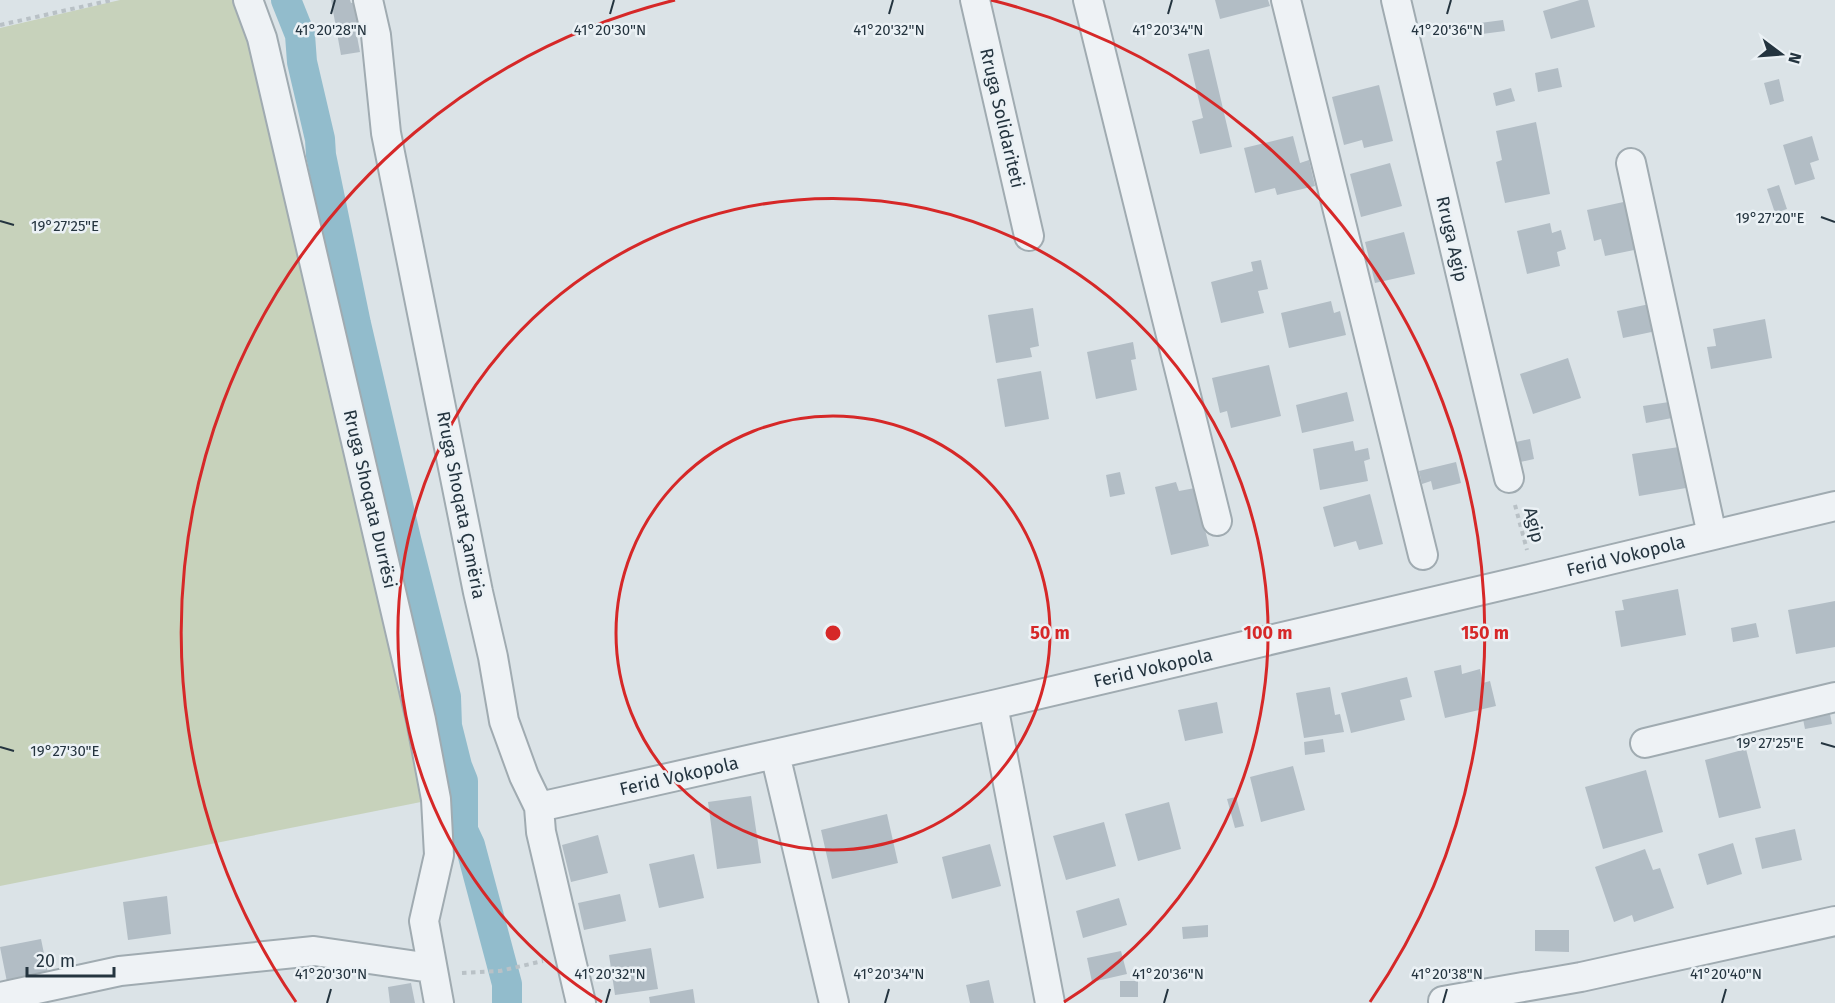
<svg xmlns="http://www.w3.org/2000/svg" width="1835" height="1003" font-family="'Fira Sans',sans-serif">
	<rect width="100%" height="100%" fill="#dbe3e7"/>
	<!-- green -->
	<path fill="#c7d2bb" d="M120,0H244L436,799L0,886V28Z"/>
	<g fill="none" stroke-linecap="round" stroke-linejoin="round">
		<!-- canal -->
		<path stroke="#92bccc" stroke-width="30" d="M286,0L300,35L302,62L320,139L321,155L356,324L406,539L446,697L447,726L457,766L463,781V830L470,845L507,984V1003"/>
	</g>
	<!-- building -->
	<path fill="#b2bdc5" d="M331,0H350L351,3L362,1L367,29L356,31L360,52L341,55Z
		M1215,0H1268L1270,6L1220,19Z
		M1580,0H1588L1595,27L1551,39L1543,11Z
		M1503,20L1505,31L1482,34L1480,23Z
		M1209,49L1232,147L1200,154L1192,121L1203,118L1188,54Z
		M1558,68L1562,87L1538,92L1535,73Z
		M1779,79L1784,101L1770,105L1764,83Z
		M1379,85L1393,141L1364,148L1362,140L1344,145L1332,97Z
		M1511,88L1515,101L1496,106L1493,93Z
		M1536,122L1550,194L1505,203L1496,162L1502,160L1496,131Z
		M1293,136L1300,163L1309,160L1315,186L1277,195L1275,188L1255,193L1244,148Z
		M1812,136L1819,160L1810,163L1815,179L1795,185L1783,145Z
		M1390,163L1402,206L1361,217L1350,174Z
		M1779,185L1787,209L1775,213L1767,189Z
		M1628,201L1639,249L1605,256L1601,239L1594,241L1587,210Z
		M1550,223L1552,233L1561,230L1566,249L1557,252L1560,266L1527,274L1517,231Z
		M1404,232L1415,274L1375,283L1365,242Z
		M1261,260L1268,289L1258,291L1264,313L1221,323L1211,282L1253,271L1251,262Z
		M1331,301L1334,313L1340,311L1346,335L1289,348L1281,313Z
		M1654,303L1661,330L1623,338L1617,311Z
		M1033,308L1039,346L1030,348L1032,357L996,363L988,315Z
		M1765,319L1772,358L1711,369L1707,347L1716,346L1713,329Z
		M1133,342L1136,359L1131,360L1137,390L1096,399L1087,352Z
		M1568,358L1581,398L1533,414L1520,374Z
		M1269,365L1281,416L1231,428L1227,411L1220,413L1212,378Z
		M1041,371L1049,419L1005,427L997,379Z
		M1347,392L1354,421L1302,433L1296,405Z
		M1669,402L1672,418L1646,423L1643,406Z
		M1530,439L1534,459L1520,462L1516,442Z
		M1353,441L1355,451L1368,448L1370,459L1364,461L1368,481L1320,490L1313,449Z
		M1679,447L1686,488L1639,496L1632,454Z
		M1456,462L1461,483L1433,490L1431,481L1422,484L1419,471Z
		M1120,472L1125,494L1110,497L1106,475Z
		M1176,482L1179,491L1195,488L1209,546L1171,555L1155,487Z
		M1370,494L1383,544L1359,550L1356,541L1334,547L1323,507Z
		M1678,589L1686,635L1621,647L1615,611L1624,610L1622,600Z
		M1835,601V647L1796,654L1788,610Z
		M1756,623L1759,637L1733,642L1731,628Z
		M1461,665L1462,674L1480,669L1483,683L1490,681L1496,706L1445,718L1434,671Z
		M1407,677L1412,697L1400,700L1405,720L1351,733L1341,693Z
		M1330,687L1335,715L1340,714L1344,732L1304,738L1296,693Z
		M1217,702L1223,733L1185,741L1178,710Z
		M1829,709L1832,724L1805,729L1802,714Z
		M1323,739L1325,752L1305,755L1304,742Z
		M1746,749L1761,808L1719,818L1705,760Z
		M1293,766L1305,810L1261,822L1250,777Z
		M1646,770L1663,832L1603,849L1585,787Z
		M751,796L761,863L717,869L708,802Z
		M1236,797L1244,826L1235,828L1227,799Z
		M1169,802L1181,849L1138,861L1125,814Z
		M887,814L898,863L832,879L821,830Z
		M1104,822L1116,866L1066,880L1053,836Z
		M1795,829L1802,860L1762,869L1755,838Z
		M598,835L608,873L571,882L562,845Z
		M1733,843L1742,874L1707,885L1698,854Z
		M990,844L1001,886L952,899L942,857Z
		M1645,849L1653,870L1660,868L1674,908L1634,922L1632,915L1614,922L1595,867Z
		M694,854L704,898L659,908L649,864Z
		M620,894L626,921L584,930L578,903Z
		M167,896L171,934L128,940L123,902Z
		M1119,898L1127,925L1083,938L1076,911Z
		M1208,925V937L1183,939L1182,927Z
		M1535,930H1569V952L1535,951Z
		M41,939L48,973L7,982L0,947Z
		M651,948L658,989L615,995L609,955Z
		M1121,951L1127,974L1092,982L1087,958Z
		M989,980L994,1003H970L966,985Z
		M1120,981H1138V997H1120Z
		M411,983L415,1003H390L388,987Z
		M693,989L695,1003H650L649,997Z"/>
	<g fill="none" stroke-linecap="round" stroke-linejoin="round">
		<!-- minor casing -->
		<g stroke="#a0abb1" stroke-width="32">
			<path id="minor" d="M248,0L262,38L421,720L436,799L439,855L424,921L439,1003
				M368,0L376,35L386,133L478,592L493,657L504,721L524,776L539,807L541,832L581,1003
				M975,0L1029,236
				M1088,0L1217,521
				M1286,0L1423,555
				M1396,0L1509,478
				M1631,163L1712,535
				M993,705L1050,1003
				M1645,743L1835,697
				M775,754L834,1003
				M539,807L993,705L1534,578L1835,506
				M0,997L120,971L314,951L431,968
				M1443,1001L1581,977L1835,921"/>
		</g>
		<!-- path -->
		<path stroke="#b9c1c6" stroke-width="4" stroke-dasharray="4.5 4.5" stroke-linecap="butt" d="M0,25L112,0
			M1515,505L1527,550
			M462,973L500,971L543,961"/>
		<!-- minor -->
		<use href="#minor" stroke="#eef2f5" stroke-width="28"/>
	</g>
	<!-- ticks -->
	<path fill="none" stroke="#24343f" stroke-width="2" d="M331,14L335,0M610,14L614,0M889,14L893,0M1168,14L1172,0M1447,14L1451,0M1821,217L1835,222M0,221L14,225M1821,743L1835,747M0,747L14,751M327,1003L331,989M606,1003L610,989M885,1003L889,989M1164,1003L1168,989M1443,1003L1447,989M1722,1003L1726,989"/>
	<!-- distance rings -->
	<g fill="none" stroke="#d62828" stroke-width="3">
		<circle cx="833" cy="633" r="217"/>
		<path d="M602 1002A435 435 0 1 1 1064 1002"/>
		<path d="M296 1002A652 652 0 0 1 675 0M991 0A652 652 0 0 1 1370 1002"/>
	</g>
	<g text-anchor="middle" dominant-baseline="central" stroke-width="5" stroke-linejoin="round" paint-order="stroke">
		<!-- street labels -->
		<g font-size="18" fill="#24343f" stroke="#ebf1f5">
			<text transform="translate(1002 118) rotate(77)">Rruga Solidariteti</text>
			<text transform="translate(1452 239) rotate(77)">Rruga Agip</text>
			<text transform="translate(370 499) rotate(77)">Rruga Shoqata Durrësi</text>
			<text transform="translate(461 505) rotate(79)">Rruga Shoqata Çamëria</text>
			<text transform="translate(1534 525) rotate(76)">Agip</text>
			<text transform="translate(1626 556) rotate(-14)">Ferid Vokopola</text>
			<text transform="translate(1153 668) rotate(-13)">Ferid Vokopola</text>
			<text transform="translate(679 776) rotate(-13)">Ferid Vokopola</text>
		</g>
	</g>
	<g font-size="15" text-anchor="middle" fill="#24343f" stroke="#ebf1f5" stroke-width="5" stroke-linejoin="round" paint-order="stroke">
		<text x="331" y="35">41°20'28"N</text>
		<text x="610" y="35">41°20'30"N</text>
		<text x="889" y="35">41°20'32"N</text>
		<text x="1168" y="35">41°20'34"N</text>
		<text x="1447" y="35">41°20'36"N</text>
		<text x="1770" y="223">19°27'20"E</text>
		<text x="65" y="231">19°27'25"E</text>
		<text x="1770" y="748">19°27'25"E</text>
		<text x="65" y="756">19°27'30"E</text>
		<text x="331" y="979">41°20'30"N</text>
		<text x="610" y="979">41°20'32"N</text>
		<text x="889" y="979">41°20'34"N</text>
		<text x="1168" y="979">41°20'36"N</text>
		<text x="1447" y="979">41°20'38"N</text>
		<text x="1726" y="979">41°20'40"N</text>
	</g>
	<circle cx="833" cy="633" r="9" fill="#d62828" stroke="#ebf1f5" stroke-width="3"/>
	<g font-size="18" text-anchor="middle" font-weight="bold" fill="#d62828" stroke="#ebf1f5" stroke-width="5" stroke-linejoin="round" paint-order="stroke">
		<text x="1050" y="639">50 m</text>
		<text x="1268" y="639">100 m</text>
		<text x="1485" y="639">150 m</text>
	</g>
	<!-- north arrow -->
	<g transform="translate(1781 54) rotate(106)" stroke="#ebf1f5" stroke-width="4.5" paint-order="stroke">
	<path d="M0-4.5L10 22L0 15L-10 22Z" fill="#24343f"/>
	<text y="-9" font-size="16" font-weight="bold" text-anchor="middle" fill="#24343f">N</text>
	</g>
	<!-- scale -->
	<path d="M27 967v9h87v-9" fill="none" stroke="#24343f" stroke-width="3"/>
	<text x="36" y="967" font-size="18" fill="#24343f" stroke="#ebf1f5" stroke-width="4.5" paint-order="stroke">20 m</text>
</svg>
